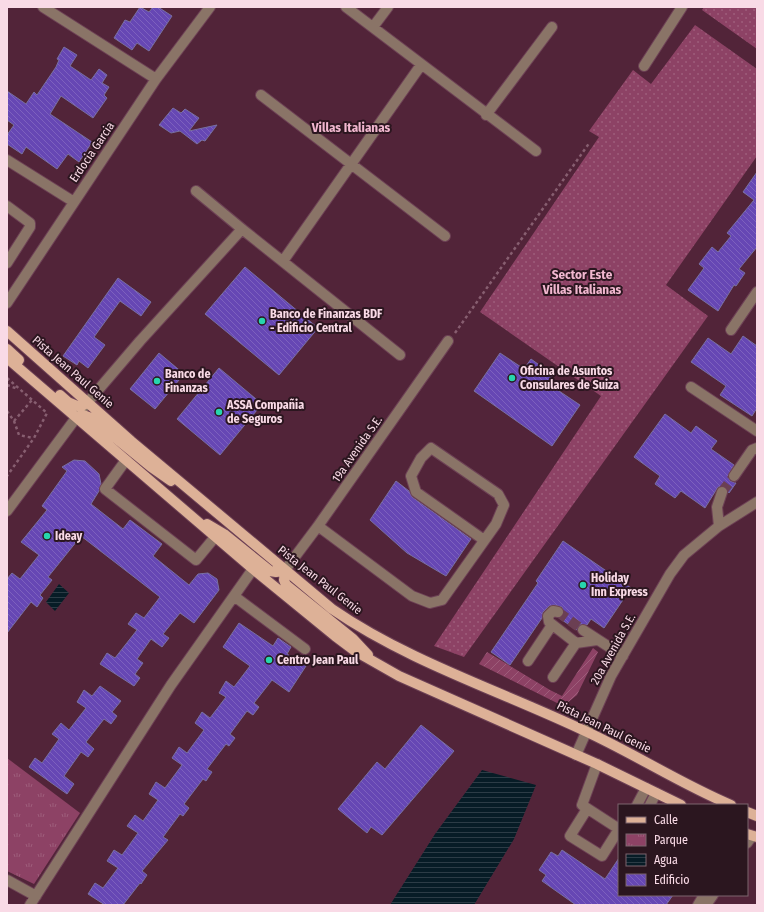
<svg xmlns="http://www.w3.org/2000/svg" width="764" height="912" font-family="'Fira Sans Condensed',sans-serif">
	<defs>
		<pattern id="grass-dots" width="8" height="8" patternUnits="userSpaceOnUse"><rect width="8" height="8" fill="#8d4265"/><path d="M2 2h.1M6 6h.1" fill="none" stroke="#9e5d7b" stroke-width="1.8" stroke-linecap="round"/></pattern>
		<pattern id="park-tufts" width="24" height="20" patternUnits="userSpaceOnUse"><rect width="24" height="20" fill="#8d4265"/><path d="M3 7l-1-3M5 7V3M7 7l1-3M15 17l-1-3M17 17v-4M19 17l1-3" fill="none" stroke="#9e5d7b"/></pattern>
		<pattern id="garden-furrows" width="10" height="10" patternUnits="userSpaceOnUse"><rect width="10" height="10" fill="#8d4265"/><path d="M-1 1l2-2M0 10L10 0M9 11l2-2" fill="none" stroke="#9e5d7b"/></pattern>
		<pattern id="water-rules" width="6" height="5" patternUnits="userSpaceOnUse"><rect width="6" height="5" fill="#071c26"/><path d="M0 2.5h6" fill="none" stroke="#2c3c46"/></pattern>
		<pattern id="building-back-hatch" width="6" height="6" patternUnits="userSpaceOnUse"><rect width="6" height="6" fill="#6647b4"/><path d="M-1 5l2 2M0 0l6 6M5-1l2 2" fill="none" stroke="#7d61be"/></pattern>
	</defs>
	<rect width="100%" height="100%" fill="#522439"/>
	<!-- grass -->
	<path fill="url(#grass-dots)" d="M704,7H757V49L702,10Z
		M695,25L757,69V156L666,285L708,316L464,657L434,646L601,396L480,312L599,137L589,131L633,70L651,84Z"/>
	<!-- park -->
	<path fill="url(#park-tufts)" d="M7,758L80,813L34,884L7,871Z"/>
	<!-- garden -->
	<path fill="url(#garden-furrows)" d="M593,648L598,652L577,695L566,704H559L479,664L487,652L550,690L562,696Z"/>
	<!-- water -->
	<path fill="url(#water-rules)" d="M59,584L69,593L55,611L46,602Z
		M482,770L536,785L514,839L474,905H390L435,834Z"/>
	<!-- building -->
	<path fill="url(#building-back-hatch)" stroke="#7870a0" d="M140,7L149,12L153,7H158L172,16L149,51L137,43L132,50L114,38L125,20L130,22Z
		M64,47L77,55L70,66L91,80L99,69L107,75L102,83L109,87L104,95L107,98L93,118L61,96L50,114L92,142L79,162L68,154L57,169L26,147L22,154L7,144V135L14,125L7,120V91L26,104L34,92L37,95L56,67L59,60L57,59Z
		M173,108L181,113L185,109L199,118L189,131L217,125L205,141L202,140L197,144L180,131L171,133L159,125Z
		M757,172V247L739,269L745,273L736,286L734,285L718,311L688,290L704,268L699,264L712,247L718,252L731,236L727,233L754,200L743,192Z
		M245,267L318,328L279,375L205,314Z
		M118,278L151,302L141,316L120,301L94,337L105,345L88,368L79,361L77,365L63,356Z
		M743,336L757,346V408L752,416L720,395L726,386L691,362L708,338L731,354Z
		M159,353L184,374L155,409L130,389Z
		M500,353L524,369L531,359L553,375L547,383L580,405L552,446L474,391Z
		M219,368L262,404L220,455L177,419Z
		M665,414L691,433L696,426L717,441L711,449L734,465L728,476L730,481L736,483L729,493L724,486L718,487L705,508L681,491L675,498L655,484L660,476L634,457Z
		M74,460L85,461L99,474L101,484L99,491L91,504L123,529L130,520L162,544L153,556L189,585L198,574L208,573L217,579L219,590L194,623L180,613L163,634L169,638L162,647L151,639L137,659L143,663L135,674L140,678L134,686L100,664L107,653L115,658L137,630L128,624L136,613L144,618L160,597L81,536L48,577L52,580L40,595L43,598L37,607L31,602L7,633V579L12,573L20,579L39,555L21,542L47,510L42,506L67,471L62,467Z
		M396,481L409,491L412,497L471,539L446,576L407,553L370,520Z
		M563,541L631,588L604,628L591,619L587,625L580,624L577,630L559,618L564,614L562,607L554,605L549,606L543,612L542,618L510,665L491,652L538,583L536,581Z
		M239,623L273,646L278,638L291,647L287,654L306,666L289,692L272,680L254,703L259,707L253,715L247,711L230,734L235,738L229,746L226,744L207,769L212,772L206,781L203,779L184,804L189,808L183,816L180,814L163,837L168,840L142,871L147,875L141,884L140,883L123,905H105L88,894L95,883L103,888L118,868L107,861L114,850L122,855L138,833L127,826L135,815L143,821L158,800L149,794L156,782L165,788L182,765L172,758L179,747L187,753L204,730L195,723L202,712L210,718L226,697L219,693L226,681L234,687L250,666L223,647Z
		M100,686L121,701L112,712L117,716L111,724L104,719L86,742L94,749L88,757L81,752L64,776L74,784L67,794L29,767L35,758L42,763L59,739L52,734L61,723L69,730L86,708L77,702L84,690L92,696Z
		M421,725L454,751L382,835L371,827L367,833L338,809L377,762L385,769Z
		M562,850L605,879L619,858V895H673L666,905H576L542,881L546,875L539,870L551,852L558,856Z"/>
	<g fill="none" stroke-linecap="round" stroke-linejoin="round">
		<!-- minor-tunnel -->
		<path stroke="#6b3f53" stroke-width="10" stroke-dasharray="10 5" stroke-linecap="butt" d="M722,492L734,476
			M558,612L583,630"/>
		<!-- minor casing -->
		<g stroke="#6d4155" stroke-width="12">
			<path id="minor" d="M43,7L156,79
				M346,7L536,151
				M373,27L388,7
				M644,66L682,7
				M261,95L445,236
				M486,115L552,27
				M7,160L74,202
				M196,191L242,229L400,355
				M7,206L30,223V227L7,263
				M283,261L421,65
				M7,303L156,79L210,7
				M731,330L757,292
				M691,387L757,431
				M126,460L105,489L196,560L215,537
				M734,476L752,450L757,448
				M7,511L87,403L140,341L242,229
				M318,526L412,596L430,603L442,600L496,524L504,505L498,494L431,448L421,458L411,476L416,492L484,540
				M719,526L717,507L722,492
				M285,570L318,526L448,341
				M234,596L305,649
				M558,612L553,611L548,616L549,622L576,643L597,640
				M583,630L623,656
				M528,661L552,625
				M553,677L576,643
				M576,755L611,676L670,574L684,555L719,526L757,502
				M597,764L582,805L619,829
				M637,805L646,788
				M650,805L656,793
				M587,809L570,836L602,856L619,829
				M747,843L752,836
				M7,880L36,896
				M30,905L171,685L253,569
				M698,905L704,895
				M706,905L713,895"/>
		</g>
		<!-- major casing -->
		<g stroke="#6d4155" stroke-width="12">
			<path id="major" d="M7,331L131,441L332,609C409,662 501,691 585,731C635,754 681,784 731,805
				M7,349L19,360
				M7,358L253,569L335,636L355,651L399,676L597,764L681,805
				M60,395L68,402L80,407L87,403
				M76,417L83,415L91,418L151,467L171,481
				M207,524L224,534L270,571L276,572L285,570
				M285,570L284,580L286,585L353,639L368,655
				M747,812L757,816
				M747,834L757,837"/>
		</g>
		<!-- path -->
		<path stroke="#875e70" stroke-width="2.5" stroke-dasharray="3 3" stroke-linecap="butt" d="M455,333L590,142
			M7,378L47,413L34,438L7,476
			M7,385L18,389
			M7,411L14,421L19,435L33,438
			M14,421L32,400"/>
		<!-- minor -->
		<use href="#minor" stroke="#8a7467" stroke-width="10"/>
		<!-- major -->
		<use href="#major" stroke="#ddb197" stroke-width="10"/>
	</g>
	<!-- markers -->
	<g fill="#27d5ad" stroke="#2b161f" stroke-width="1.5">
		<circle cx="262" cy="321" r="4"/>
		<circle cx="512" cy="378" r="4"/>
		<circle cx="157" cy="381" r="4"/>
		<circle cx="219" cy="412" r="4"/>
		<circle cx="47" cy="536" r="4"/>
		<circle cx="583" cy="585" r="4"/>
		<circle cx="269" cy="660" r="4"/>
	</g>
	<g text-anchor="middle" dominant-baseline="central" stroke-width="4" stroke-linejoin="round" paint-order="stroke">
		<!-- street labels -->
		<g font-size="12" fill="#f9dae6" stroke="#2b161f">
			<text transform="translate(92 152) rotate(-56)">Erdocia Garcia</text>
			<text transform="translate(73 372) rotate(41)">Pista Jean Paul Genie</text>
			<text transform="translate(357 449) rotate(-55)">19a Avenida S.E.</text>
			<text transform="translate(320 580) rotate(38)">Pista Jean Paul Genie</text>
			<text transform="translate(613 649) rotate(-61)">20a Avenida S.E.</text>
			<text transform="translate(604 727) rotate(26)">Pista Jean Paul Genie</text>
		</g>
		<!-- poi labels -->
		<g font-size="12" font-weight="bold" fill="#f9dae6" stroke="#2b161f" text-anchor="start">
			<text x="270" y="314">Banco de Finanzas BDF<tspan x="270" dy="14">- Edificio Central</tspan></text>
			<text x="520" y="371">Oficina de Asuntos<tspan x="520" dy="14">Consulares de Suiza</tspan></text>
			<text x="165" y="374">Banco de<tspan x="165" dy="14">Finanzas</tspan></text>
			<text x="227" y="405">ASSA Compañia<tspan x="227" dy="14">de Seguros</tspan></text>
			<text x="55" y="536">Ideay</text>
			<text x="591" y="578">Holiday<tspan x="591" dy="14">Inn Express</tspan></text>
			<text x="277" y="660">Centro Jean Paul</text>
		</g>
		<!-- neighbourhood labels -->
		<g font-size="13" font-weight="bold" fill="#f1b7cf" stroke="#2b161f">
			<text x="351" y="127">Villas Italianas</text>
			<text x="582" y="274">Sector Este<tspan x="582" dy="15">Villas Italianas</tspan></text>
		</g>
	</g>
	<!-- border -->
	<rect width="764" height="912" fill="none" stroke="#f9dae6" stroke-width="16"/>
	<!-- legend -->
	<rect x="618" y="804" width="130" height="92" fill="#2b161f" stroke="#7d646f"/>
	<rect x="626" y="817" width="20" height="6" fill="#ddb197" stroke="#7d646f"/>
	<text x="654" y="824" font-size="12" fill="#f9dae6">Calle</text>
	<rect x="626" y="834" width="20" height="12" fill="url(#park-tufts)" stroke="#7d646f"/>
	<text x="654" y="844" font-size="12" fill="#f9dae6">Parque</text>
	<rect x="626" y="854" width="20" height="12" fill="url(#water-rules)" stroke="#7d646f"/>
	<text x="654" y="864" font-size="12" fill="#f9dae6">Agua</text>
	<rect x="626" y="874" width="20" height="12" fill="url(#building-back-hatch)" stroke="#7d646f"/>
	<text x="654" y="884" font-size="12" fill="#f9dae6">Edificio</text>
</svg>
